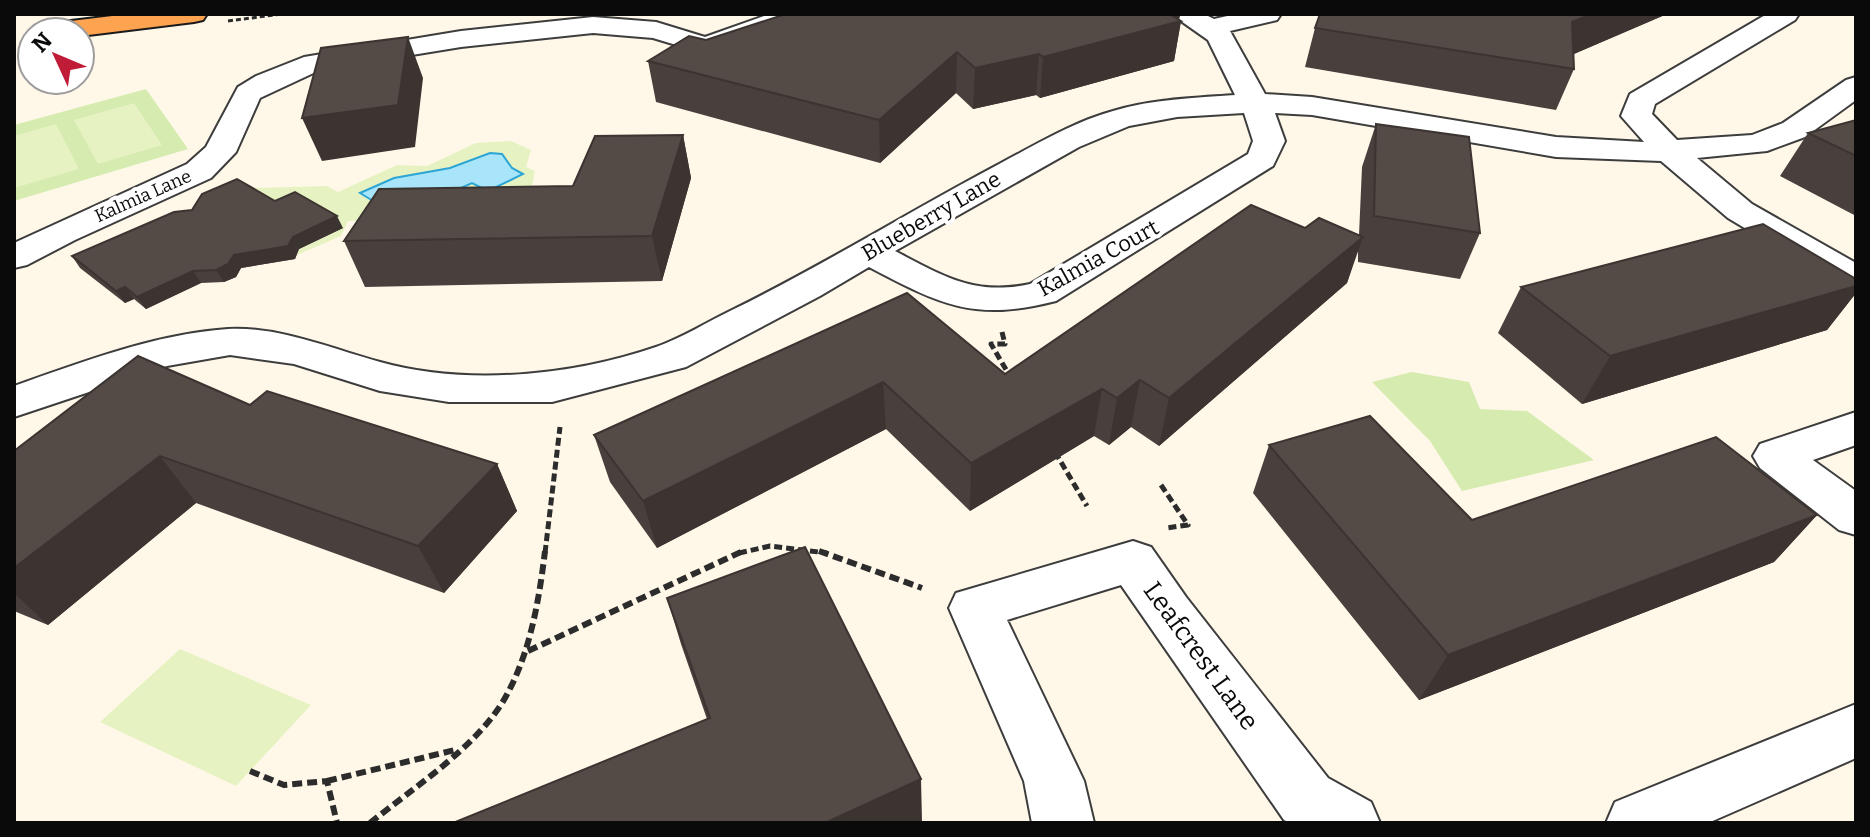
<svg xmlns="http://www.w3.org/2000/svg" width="1870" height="837" font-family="Bitter,serif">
	<rect width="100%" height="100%" fill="#fff8e8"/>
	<!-- green -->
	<path fill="#d6ebb0" d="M146,89L188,149L14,201V125Z
		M1412,372L1469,382L1480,409L1527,411L1594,460L1462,491L1430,441L1372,382Z"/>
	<!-- pitch -->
	<path fill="#e7f2c2" d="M134,103L162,145L98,164L74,120Z
		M56,124L79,169L14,188V136Z
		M511,141L531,150L526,167L535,171L532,186L510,197L369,221H348L341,236L297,255L299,249L335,232L281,213L245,192L254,188L327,186L338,192L397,165L427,166L476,143Z
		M180,649L311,705L236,786L100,722Z"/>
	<!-- water -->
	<path fill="#a9e5fa" stroke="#2ca5d5" stroke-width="2" d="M490,153L502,154L512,168L523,174L488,191L472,183L454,191L383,207L360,193L394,178L450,168Z"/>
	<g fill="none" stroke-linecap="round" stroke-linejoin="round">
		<!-- minor casing -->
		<g stroke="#3d3d3d" stroke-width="4">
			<path id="minor" d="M770,14H808L804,20L706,54L653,38L593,33L461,47L320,70L260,98L236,152L211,178L75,240L27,265L14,268V243L187,164L206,147L238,87L256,76L304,57L461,31L593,17L656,22L705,37Z
				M1171,14H1204L1214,19L1236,14H1281L1277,20L1230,31L1265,94L1312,97L1556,137L1644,142L1621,116L1630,94L1767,14H1799L1795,20L1655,104L1652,114L1677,140L1752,135L1783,123L1846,80L1856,77V100L1805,137L1767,151L1697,158L1752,204L1856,263V290L1843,287L1728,218L1661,161L1556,157L1312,115L1275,113L1285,141L1273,166L1056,301C974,322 941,305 869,267L820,296L686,367L552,402H449L380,391L294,364L230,355L167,366L14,417V386C82,362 155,334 228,329C277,326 333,349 380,362C466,386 572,376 656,347C682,338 707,322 732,310C824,265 910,211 1001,163C1037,144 1073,122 1113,111C1152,99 1195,98 1235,95L1208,40ZM1244,113L1253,141L1248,154L1030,284C974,296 943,276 895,251L1079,147L1129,126L1177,117Z
				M1856,412V445L1813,460L1856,491V535L1839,530L1760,468L1753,456L1760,444Z
				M1133,541L1151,547L1186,597L1328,778L1371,802L1380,823H1290L1284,820L1121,585L1007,620L1084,781L1094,823H1032L1024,781L949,608L956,593Z
				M1856,704V758L1708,823H1606L1615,802Z"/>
		</g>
		<!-- trunk casing -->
		<g stroke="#1b1b1b" stroke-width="4">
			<path id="trunk" d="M129,14H207L203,20L194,22L80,36V32H33L37,26L46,24Z"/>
		</g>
		<!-- path-far2 -->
		<path stroke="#2c2c2c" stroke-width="3" stroke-dasharray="5 3" stroke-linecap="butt" d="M228,21L282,14"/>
		<!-- path-far1 -->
		<path stroke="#2c2c2c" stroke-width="5" stroke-dasharray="8 4" stroke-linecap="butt" d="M1002,332L1005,344H991L1011,378
			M1055,452L1087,506
			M1161,485L1188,525L1166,528
			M545,553L560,427
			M739,553L770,546L827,553"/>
		<!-- path -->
		<path stroke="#2c2c2c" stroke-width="6" stroke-dasharray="10 5" stroke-linecap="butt" d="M819,551L922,588
			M528,651L743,551
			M250,771L284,785L327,781L337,823
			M327,781L455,750
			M370,823C413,788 477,747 505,698C530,654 539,601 545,551"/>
		<!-- minor -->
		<use href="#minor" fill="#fff" fill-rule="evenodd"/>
		<!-- trunk -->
		<use href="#trunk" fill="#fea450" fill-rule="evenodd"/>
	</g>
	<!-- wall -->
	<path fill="#48403c" d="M1320,14H1667L1574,54V69L1556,110L1305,67L1315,28Z
		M1180,15L1179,20L1181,21L1174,61L1040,98L1036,95L973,109L956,93L880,163L656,102L648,61L706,40Z
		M1856,120V216L1780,176L1808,133Z
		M1376,124L1480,233L1460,279L1358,262V249L1347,283L1159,446L1131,427L1109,445L1094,436L970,511L886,429L657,548L610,482L594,435L907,293L1005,374L1305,228L1359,235L1362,167Z
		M683,135L691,178L662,281L365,287L344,241L573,186Z
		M275,201L343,228L299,249L295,259L241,268L236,277L224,282L201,283L146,309L134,299L125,303L80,268L72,256Z
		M1856,279V293L1827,330L1582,404L1498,333L1521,287Z
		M250,405L497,464L517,511L444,593L196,503L48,625L14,611V451Z
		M1269,445L1472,520L1817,515L1774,562L1419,700L1253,493Z
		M667,598L922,821L707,719L681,644Z"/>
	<!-- shaded-wall -->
	<path fill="#3b3431" d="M1592,14H1667L1555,62L1572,22Z
		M1180,15L1178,22L1181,21L1174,61L1040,98L1043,57Z
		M408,37L423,78L415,147L322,161L302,118Z
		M957,52L956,93L880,163L879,120Z
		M1039,54L1036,95L973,109L975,68Z
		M683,135L691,178L662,281L652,236Z
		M337,216L343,228L299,249L295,259L241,268L236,277L224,282L216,270L234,255L293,237Z
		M1363,237L1347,283L1159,446L1169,398Z
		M193,271L201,283L146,309L137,297Z
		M1856,286V293L1827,330L1582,404L1610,356Z
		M125,287L134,299L125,303L116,291Z
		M1140,380L1131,427L1109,445L1117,398Z
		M883,382L886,429L657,548L643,501Z
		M1102,389L1094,436L970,511L971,463Z
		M160,456L196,503L48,625L14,593V568Z
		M497,464L517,511L444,593L418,546Z
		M1817,515L1774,562L1419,700L1448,655Z
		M921,779L922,821L918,823H825Z"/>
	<!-- building -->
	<path fill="#544a46" stroke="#3b3431" stroke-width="2" d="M786,14H1179L1180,15L1173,16L1181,21L1043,57L1039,54L975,68L957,52L879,120L648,61L689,36L706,40Z
		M1320,14H1592L1572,22L1574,69L1315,28Z
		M408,37L398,105L302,118L321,48Z
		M1856,120V156L1808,133Z
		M1376,124L1469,137L1480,233L1374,216Z
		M683,135L652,236L344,241L379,189L573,186L595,136Z
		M237,179L275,201L295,192L337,216L293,237L288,246L234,255L228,264L216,270L193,271L137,297L125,287L116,291L72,256L174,212L192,210L202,194Z
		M1251,205L1305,228L1319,218L1363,237L1169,398L1140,380L1117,398L1102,389L971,463L883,382L643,501L594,435L907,293L1005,374Z
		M1763,224L1856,279V286L1610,356L1521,287Z
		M138,356L250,405L267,391L497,464L418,546L160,456L14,568V451Z
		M1370,416L1472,520L1716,437L1817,515L1448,655L1269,445Z
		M805,547L921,779L825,823H453L710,718L667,598Z"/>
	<g text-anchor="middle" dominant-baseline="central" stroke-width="8" stroke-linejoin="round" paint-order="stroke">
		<!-- far-street labels -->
		<g font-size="18" fill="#0a0a0a" stroke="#fff">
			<text transform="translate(143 196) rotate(-24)">Kalmia Lane</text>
		</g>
		<!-- street labels -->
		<g font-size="22" fill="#0a0a0a" stroke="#fff">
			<text transform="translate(931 216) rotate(-30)">Blueberry Lane</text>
			<text transform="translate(1098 258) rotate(-29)">Kalmia Court</text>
		</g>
		<!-- near-street labels -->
		<g font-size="26" fill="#0a0a0a" stroke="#fff">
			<text transform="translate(1201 656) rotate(54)">Leafcrest Lane</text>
		</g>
	</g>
	<!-- border -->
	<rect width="1870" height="837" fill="none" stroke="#0a0a0a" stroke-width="32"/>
	<!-- north arrow -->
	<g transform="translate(56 56) rotate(314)"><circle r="38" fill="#ffffff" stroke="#9d9d9d" stroke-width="2"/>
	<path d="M0-6L14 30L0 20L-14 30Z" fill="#c11c37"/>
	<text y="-12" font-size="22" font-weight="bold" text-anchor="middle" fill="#0a0a0a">N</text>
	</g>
</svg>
